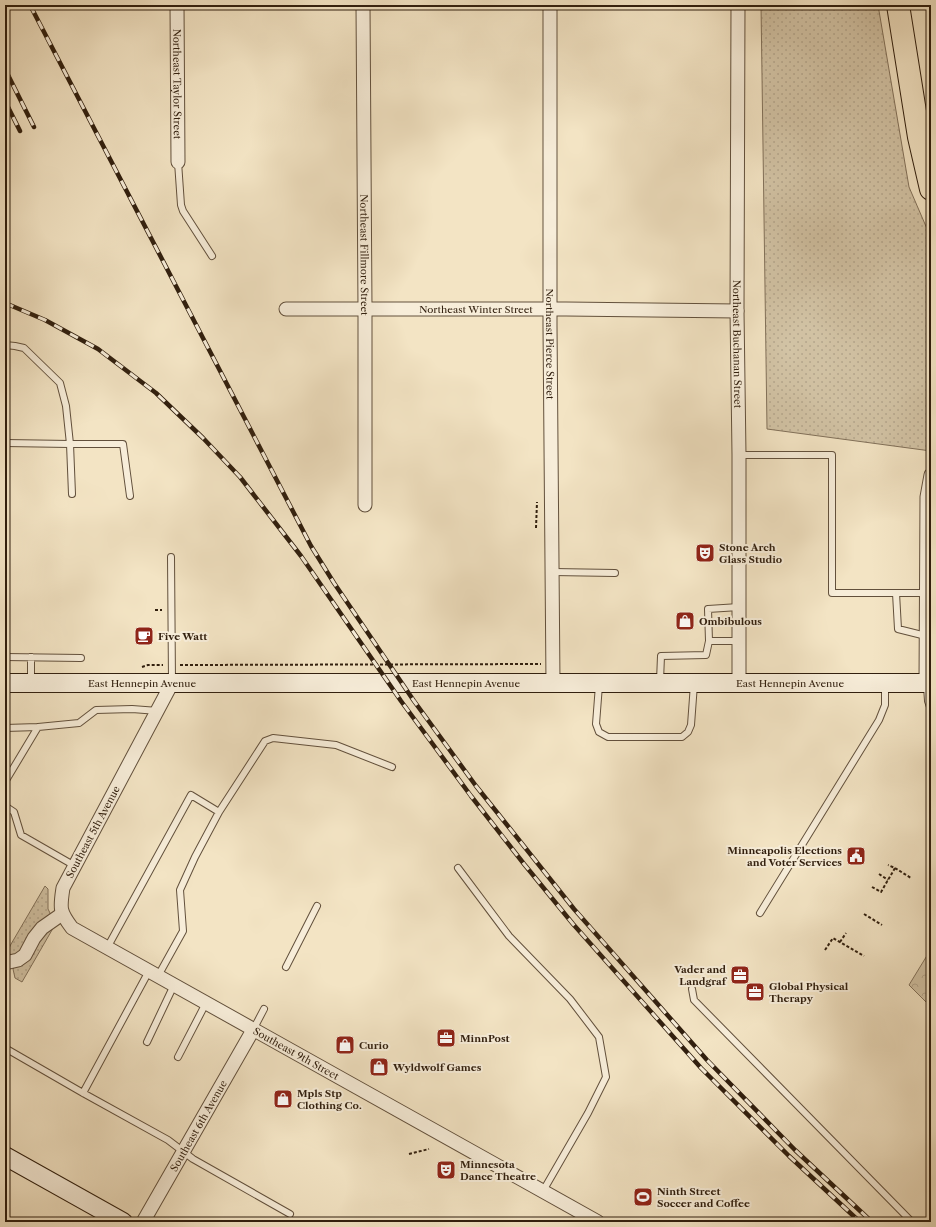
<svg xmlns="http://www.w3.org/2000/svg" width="936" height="1227" font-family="'Libre Caslon Text',serif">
	<defs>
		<pattern id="grass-dots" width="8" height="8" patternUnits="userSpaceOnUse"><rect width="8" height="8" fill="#d2c3a5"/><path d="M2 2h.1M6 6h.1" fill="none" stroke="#b5a78d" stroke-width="1.8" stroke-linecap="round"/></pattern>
		<pattern id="park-crowns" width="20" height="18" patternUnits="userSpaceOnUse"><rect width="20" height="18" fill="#d2c3a5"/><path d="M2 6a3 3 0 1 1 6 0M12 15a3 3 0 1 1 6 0" fill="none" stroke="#b5a78d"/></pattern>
	</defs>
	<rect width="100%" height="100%" fill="#f3e4c4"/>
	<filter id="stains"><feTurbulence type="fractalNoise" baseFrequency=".005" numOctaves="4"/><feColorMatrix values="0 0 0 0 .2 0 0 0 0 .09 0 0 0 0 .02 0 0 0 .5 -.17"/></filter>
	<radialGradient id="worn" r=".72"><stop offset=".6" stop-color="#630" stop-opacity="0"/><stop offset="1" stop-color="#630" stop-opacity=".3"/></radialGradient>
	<!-- grass -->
	<path fill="url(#grass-dots)" stroke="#82715a" d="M761,5H878L909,187L931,238V451L767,429Z
		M45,886L48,889V909L51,915L16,956L10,955L7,951Z
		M53,926L52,930L22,982L15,978L13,969L16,966L44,930Z"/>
	<!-- park -->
	<path fill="url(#park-crowns)" stroke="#82715a" d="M931,949V1007L909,985Z"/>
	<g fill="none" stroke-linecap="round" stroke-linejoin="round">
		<!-- lane casing -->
		<g stroke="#62503c" stroke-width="8">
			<path id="lane" d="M178,162L181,205L183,211L212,256
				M5,345L15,346L24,348L60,383L66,406L70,444L5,443
				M739,455H832V593H927
				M72,494L70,444H123L130,496
				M171,557L172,682
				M553,572L615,573
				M896,593L898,629L926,636
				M709,641H739
				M5,657L81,658
				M31,657V681
				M660,681L661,656L706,655L709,641L708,609L739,607
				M599,685L596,724L599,732L608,737H682L688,732L691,725L694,684
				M927,686L928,701L931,710
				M38,727L79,723L96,710L132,709L158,711
				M5,728L38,727L5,782
				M5,806L14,812L21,835L75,866
				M219,812L265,741L273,738L336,745L392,767
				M458,868L509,936L570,999L599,1037L606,1077L588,1113L543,1191
				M760,913L879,720L885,705V685
				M107,948L191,795L219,812L195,857L180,890L183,931L158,976
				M286,967L317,906
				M692,989L694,1000L912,1222
				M253,1030L264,1009
				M147,1042L174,985
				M5,1048L83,1093L168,1140L193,1159L290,1214
				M178,1057L206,1003
				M83,1093L149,971"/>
		</g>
		<!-- street casing -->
		<g stroke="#62503c" stroke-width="15">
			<g id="street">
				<path id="s1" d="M177,5L178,162"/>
				<path id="s2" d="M363,5L365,309V505"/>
				<path id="s3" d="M550,5V326L553,683"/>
				<path id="s4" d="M738,5L737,311L739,455V683"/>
				<path id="s5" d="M286,309H566L737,311"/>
				<path id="s6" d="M172,683L63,888C60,908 59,911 72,928L598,1222"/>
				<path d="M926,683L927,497L931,475"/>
				<path d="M5,963L18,960L25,955L34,938L42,928L62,914"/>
				<path id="s7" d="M143,1222L253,1030"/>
			</g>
		</g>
		<!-- secondary casing -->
		<g stroke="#311f0e" stroke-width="20">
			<g id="secondary">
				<path id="s8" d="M5,683H926L931,685"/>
				<path d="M5,1156L123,1222"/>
			</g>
		</g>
		<!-- highway casing -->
		<g stroke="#311f0e" stroke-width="24">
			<path id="highway" d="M898,5L919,137L931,189"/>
		</g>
		<!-- path -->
		<path stroke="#311f0e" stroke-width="2" stroke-dasharray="3 2" stroke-linecap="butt" d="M536,528L537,502
			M155,610H162
			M180,665L541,664
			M142,667L148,665H163
			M895,868L911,878
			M879,874L888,880
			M872,887L881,892L895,868L888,865
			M864,914L882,925
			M840,942L846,933
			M825,950L833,938L864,956
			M409,1154L429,1149"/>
		<!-- lane -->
		<use href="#lane" stroke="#f7edd9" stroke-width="6"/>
		<!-- street -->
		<use href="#street" stroke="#f7edd9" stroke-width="13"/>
		<!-- secondary -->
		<use href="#secondary" stroke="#f7edd9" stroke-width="18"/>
		<!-- highway -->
		<use href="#highway" stroke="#f3e4c4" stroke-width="22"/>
		<!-- rail casing -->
		<g stroke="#311f0e" stroke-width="4.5">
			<path id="rail" d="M30,5L311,546L334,583L414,701L476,786L574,909L707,1060L795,1150L872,1222
				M5,69L34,127
				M5,101L20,131
				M5,303L45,320L98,349L156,393L203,438L240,477L301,556L401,701L471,796L524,864L573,924L701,1068L789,1156L860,1222"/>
		</g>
		<!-- rail -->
		<use href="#rail" stroke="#f7edd9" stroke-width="3" stroke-dasharray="9" stroke-linecap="butt"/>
	</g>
	<!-- icons -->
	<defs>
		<g id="theatre-square" transform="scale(1)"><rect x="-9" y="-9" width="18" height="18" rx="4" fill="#8f2418" stroke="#f7edd9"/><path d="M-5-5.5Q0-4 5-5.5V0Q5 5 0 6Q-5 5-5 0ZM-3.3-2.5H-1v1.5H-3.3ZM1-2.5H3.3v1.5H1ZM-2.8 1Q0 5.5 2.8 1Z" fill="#fff"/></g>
		<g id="shop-square" transform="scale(1)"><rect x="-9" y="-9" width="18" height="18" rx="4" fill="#8f2418" stroke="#f7edd9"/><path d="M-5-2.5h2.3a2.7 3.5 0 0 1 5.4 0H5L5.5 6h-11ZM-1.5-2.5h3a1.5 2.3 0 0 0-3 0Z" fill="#fff"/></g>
		<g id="cafe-square" transform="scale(1)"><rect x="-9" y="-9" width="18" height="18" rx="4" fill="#8f2418" stroke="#f7edd9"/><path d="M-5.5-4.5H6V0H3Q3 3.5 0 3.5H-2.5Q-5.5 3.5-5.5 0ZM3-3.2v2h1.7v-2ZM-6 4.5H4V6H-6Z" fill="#fff"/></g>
		<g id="civic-square" transform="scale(1)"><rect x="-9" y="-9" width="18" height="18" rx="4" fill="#8f2418" stroke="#f7edd9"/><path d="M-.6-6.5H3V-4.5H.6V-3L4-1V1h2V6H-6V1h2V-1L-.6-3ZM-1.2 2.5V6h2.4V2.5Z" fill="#fff"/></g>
		<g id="office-square" transform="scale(1)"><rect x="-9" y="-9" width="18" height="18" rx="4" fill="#8f2418" stroke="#f7edd9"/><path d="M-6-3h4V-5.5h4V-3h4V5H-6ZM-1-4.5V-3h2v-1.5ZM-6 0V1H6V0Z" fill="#fff"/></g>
		<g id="stadium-square" transform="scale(1)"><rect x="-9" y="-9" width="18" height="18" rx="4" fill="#8f2418" stroke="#f7edd9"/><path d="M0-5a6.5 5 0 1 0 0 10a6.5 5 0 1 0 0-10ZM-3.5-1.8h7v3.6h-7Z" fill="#fff"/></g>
	</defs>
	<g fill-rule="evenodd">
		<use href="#theatre-square" x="705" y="553"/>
		<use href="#shop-square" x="685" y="621"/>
		<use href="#cafe-square" x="144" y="636"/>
		<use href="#civic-square" x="856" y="856"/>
		<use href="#office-square" x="740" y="975"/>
		<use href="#office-square" x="755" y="992"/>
		<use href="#office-square" x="446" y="1038"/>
		<use href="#shop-square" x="345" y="1045"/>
		<use href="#shop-square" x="379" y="1067"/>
		<use href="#shop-square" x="283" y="1099"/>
		<use href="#theatre-square" x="446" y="1170"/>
		<use href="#stadium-square" x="643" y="1197"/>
	</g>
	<g text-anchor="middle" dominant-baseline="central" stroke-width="4" stroke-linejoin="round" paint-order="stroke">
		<!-- street labels -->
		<g font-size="10" fill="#311f0e" stroke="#f7edd9">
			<text stroke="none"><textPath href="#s1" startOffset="79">Northeast Taylor Street</textPath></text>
			<text stroke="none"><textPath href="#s2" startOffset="250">Northeast Fillmore Street</textPath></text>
			<text stroke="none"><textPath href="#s5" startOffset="190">Northeast Winter Street</textPath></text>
			<text stroke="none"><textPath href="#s3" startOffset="339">Northeast Pierce Street</textPath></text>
			<text stroke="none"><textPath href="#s4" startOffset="339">Northeast Buchanan Street</textPath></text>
			<text stroke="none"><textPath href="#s8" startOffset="137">East Hennepin Avenue</textPath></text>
			<text stroke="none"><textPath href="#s8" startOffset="461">East Hennepin Avenue</textPath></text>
			<text stroke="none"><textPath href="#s8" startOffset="785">East Hennepin Avenue</textPath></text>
			<text transform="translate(93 832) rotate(-62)">Southeast 5th Avenue</text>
			<text stroke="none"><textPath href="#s6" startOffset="532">Southeast 9th Street</textPath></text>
			<text stroke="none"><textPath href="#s7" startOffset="111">Southeast 6th Avenue</textPath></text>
		</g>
		<!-- poi labels -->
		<g font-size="10" font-weight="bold" fill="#311f0e" stroke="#f7edd9" text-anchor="start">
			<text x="719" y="547">Stone Arch<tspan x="719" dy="12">Glass Studio</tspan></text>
			<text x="699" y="621">Ombibulous</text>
			<text x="158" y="636">Five Watt</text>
			<text x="842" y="850" text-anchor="end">Minneapolis Elections<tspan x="842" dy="12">and Voter Services</tspan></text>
			<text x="726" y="969" text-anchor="end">Vader and<tspan x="726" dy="12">Landgraf</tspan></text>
			<text x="769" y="986">Global Physical<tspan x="769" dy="12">Therapy</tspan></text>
			<text x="460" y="1038">MinnPost</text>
			<text x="359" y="1045">Curio</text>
			<text x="393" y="1067">Wyldwolf Games</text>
			<text x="297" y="1093">Mpls Stp<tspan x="297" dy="12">Clothing Co.</tspan></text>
			<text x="460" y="1164">Minnesota<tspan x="460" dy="12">Dance Theatre</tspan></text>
			<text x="657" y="1191">Ninth Street<tspan x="657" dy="12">Soccer and Coffee</tspan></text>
		</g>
	</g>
	<!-- margin -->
	<rect width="936" height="1227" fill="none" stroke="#f3e4c4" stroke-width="20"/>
	<rect x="6" y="6" width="924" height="1215" fill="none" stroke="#311f0e" stroke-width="2"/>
	<rect x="10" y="10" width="916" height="1207" fill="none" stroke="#311f0e"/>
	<rect width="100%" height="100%" filter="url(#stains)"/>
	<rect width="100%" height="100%" fill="url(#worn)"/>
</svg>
